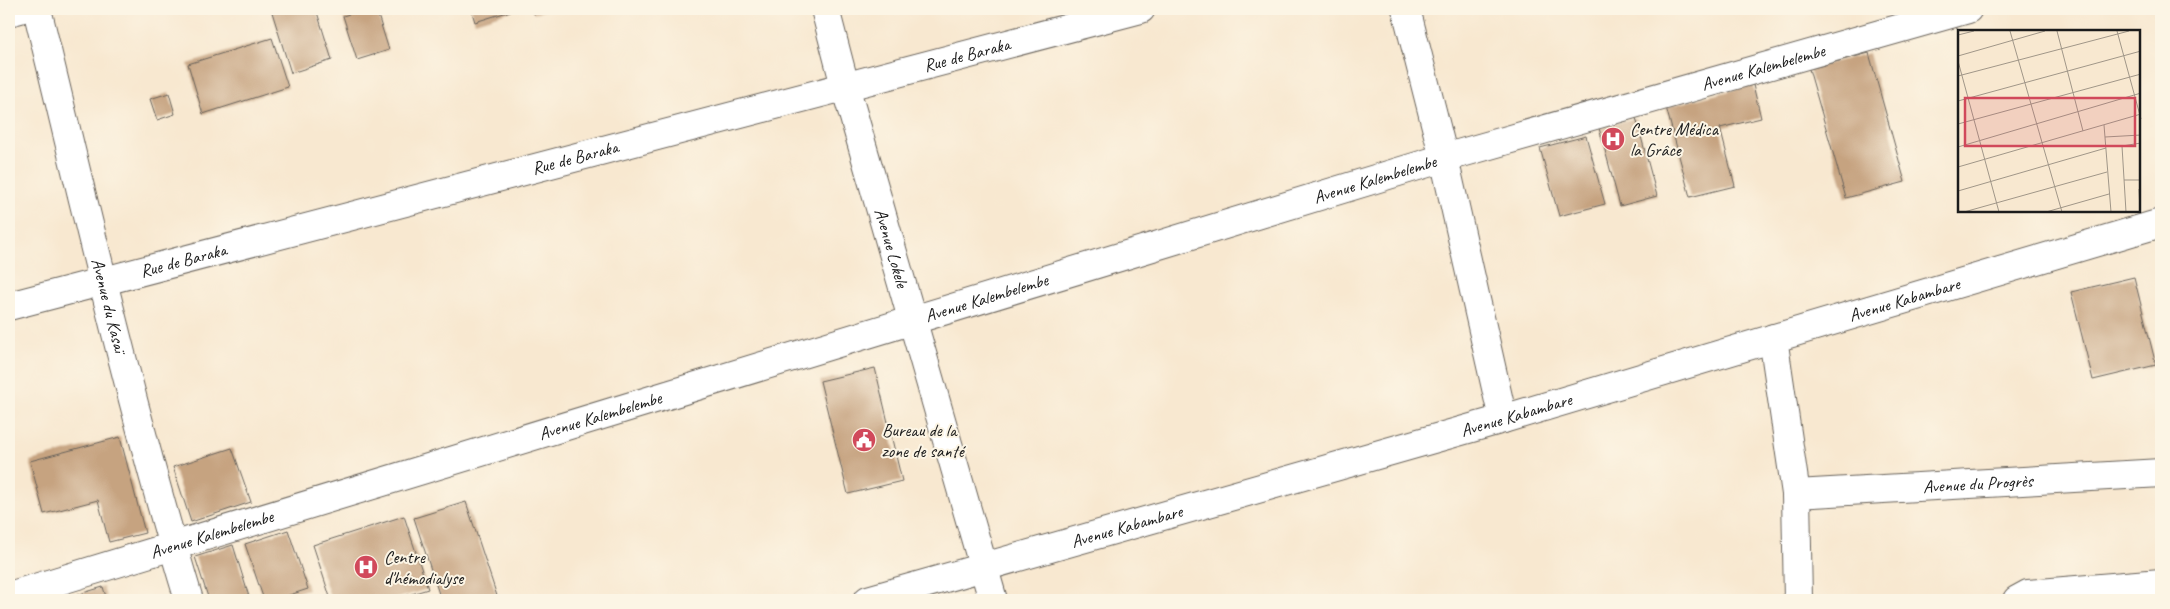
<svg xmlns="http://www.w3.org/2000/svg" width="2170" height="609" font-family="Caveat,sans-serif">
	<rect width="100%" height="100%" fill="#fcf5e5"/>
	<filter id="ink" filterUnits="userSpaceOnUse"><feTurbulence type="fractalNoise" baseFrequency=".02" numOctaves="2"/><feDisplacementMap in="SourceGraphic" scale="10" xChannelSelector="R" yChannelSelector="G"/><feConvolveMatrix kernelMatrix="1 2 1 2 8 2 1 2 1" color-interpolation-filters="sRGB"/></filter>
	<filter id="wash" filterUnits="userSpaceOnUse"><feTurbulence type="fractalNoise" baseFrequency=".0096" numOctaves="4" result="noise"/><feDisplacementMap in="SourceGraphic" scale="20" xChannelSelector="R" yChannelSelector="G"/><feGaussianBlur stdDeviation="1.12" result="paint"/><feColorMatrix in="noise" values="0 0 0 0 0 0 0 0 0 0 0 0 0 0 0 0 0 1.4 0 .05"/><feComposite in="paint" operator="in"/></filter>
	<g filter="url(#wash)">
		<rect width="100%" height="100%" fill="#f8e8d0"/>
		<g id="blocks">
			<!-- building -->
			<path fill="#c6a380" d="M271,9H316L332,60L291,73Z
				M364,9H376L389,50L357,60L343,16Z
				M471,9H517L475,22Z
				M532,9H548L534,14Z
				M272,38L288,87L203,114L188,64Z
				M1869,53L1905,182L1846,198L1809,69Z
				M1753,85L1761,118L1720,128L1735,186L1690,197L1666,107Z
				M169,93L175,114L157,120L150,99Z
				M1636,118L1657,196L1620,206L1599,128Z
				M1586,136L1605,204L1559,216L1540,148Z
				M2134,277L2156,365L2093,380L2071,292Z
				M875,368L902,481L848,494L820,381Z
				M120,437L145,533L109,542L98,500L44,514L30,461Z
				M232,448L251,502L191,522L173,467Z
				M466,502L497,596L483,600H441L414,518Z
				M404,516L428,589L392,600H331L313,545Z
				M288,530L308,589L274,600H264L245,544Z
				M233,545L250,600H209L195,557Z
				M103,587L107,600H67L66,598Z"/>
		</g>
	</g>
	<g filter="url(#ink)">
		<use href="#blocks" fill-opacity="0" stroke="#69635b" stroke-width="1"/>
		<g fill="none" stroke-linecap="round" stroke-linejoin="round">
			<!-- minor casing -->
			<g stroke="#69635b" stroke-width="30">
				<g id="minor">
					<path id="s1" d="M37,9C85,206 130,405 189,600"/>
					<path id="s2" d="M825,9L845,86L993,600"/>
					<path d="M1406,9L1444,158L1503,419"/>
					<path d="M9,12L20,9"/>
					<path id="s3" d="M9,306L1141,9"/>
					<path d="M1773,338L1796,494L1798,600"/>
					<path id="s4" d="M1796,494L2161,473"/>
					<path id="s5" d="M9,596L1444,158L1968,9"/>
					<path d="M2017,600L2028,594L2161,583"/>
				</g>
			</g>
			<!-- major casing -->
			<g stroke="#69635b" stroke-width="30">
				<g id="major">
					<path id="s6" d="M868,600L1503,419L2161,223"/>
				</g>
			</g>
			<!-- minor -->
			<use href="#minor" stroke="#fff" stroke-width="28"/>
			<!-- major -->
			<use href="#major" stroke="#fff" stroke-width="28"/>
		</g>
	</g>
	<!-- icons -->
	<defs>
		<g id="hospital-disc" transform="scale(1.25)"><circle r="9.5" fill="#d1495b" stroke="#fcf5e5"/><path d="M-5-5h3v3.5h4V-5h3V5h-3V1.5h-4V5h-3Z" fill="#fff"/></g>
		<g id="civic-disc" transform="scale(1.25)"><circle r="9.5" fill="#d1495b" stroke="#fcf5e5"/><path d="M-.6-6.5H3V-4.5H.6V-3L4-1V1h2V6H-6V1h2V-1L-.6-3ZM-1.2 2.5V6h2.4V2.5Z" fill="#fff"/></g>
	</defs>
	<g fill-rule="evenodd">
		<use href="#hospital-disc" x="1613" y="139"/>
		<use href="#civic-disc" x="864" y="440"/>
		<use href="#hospital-disc" x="366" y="567"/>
	</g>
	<g text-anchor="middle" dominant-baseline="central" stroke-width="4" stroke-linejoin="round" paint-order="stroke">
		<!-- street labels -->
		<g font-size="18" fill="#1c1c1c" stroke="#fcf5e5">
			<text stroke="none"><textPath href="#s3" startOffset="990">Rue de Baraka</textPath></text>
			<text stroke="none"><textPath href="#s5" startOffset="1832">Avenue Kalembelembe</textPath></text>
			<text stroke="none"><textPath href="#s3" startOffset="585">Rue de Baraka</textPath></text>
			<text stroke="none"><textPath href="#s5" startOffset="1428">Avenue Kalembelembe</textPath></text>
			<text stroke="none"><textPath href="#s2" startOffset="248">Avenue Lokele</textPath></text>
			<text stroke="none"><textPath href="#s3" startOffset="180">Rue de Baraka</textPath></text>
			<text stroke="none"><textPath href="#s5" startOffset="1022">Avenue Kalembelembe</textPath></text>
			<text stroke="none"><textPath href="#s6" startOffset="1079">Avenue Kabambare</textPath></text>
			<text stroke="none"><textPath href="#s1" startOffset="305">Avenue du Kasaï</textPath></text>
			<text stroke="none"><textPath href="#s5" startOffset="618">Avenue Kalembelembe</textPath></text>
			<text stroke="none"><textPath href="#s6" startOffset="674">Avenue Kabambare</textPath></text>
			<text stroke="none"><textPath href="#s4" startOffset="182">Avenue du Progrès</textPath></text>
			<text stroke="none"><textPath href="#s6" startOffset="269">Avenue Kabambare</textPath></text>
			<text stroke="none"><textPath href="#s5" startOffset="212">Avenue Kalembelembe</textPath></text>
		</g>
		<!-- poi labels -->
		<g font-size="18" fill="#1c1c1c" stroke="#fcf5e5" text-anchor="start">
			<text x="1630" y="129">Centre Médica<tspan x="1630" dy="21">la Grâce</tspan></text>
			<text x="882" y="430">Bureau de la<tspan x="882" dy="21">zone de santé</tspan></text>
			<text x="384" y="557">Centre<tspan x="384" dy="21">d'hémodialyse</tspan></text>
		</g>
	</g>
	<!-- overview -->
	<g transform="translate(1958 30)">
		<rect width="182" height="182" fill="#f8e8d0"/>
		<path fill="none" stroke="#a09688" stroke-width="1" d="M52,1L104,182M99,1L125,101M159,1L183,89M0,5L16,1M0,26L87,1M0,31L41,182M0,46L171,1M0,71L183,21M0,94L183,44M146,95L153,182M147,107L183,105M0,117L183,63M0,137L183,84M166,150H183M181,159L182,182M0,161L148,118M6,182L149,142M88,182L151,164M168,182L164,116L183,113"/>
		<path fill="#d1495b" fill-opacity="0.15" stroke="#d1495b" stroke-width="2.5" d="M7,68H177V116H7Z"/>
		<rect width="182" height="182" fill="none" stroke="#1c1c1c" stroke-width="2.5"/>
	</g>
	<!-- margin -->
	<rect width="2170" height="609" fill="none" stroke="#fcf5e5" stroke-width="30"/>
</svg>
